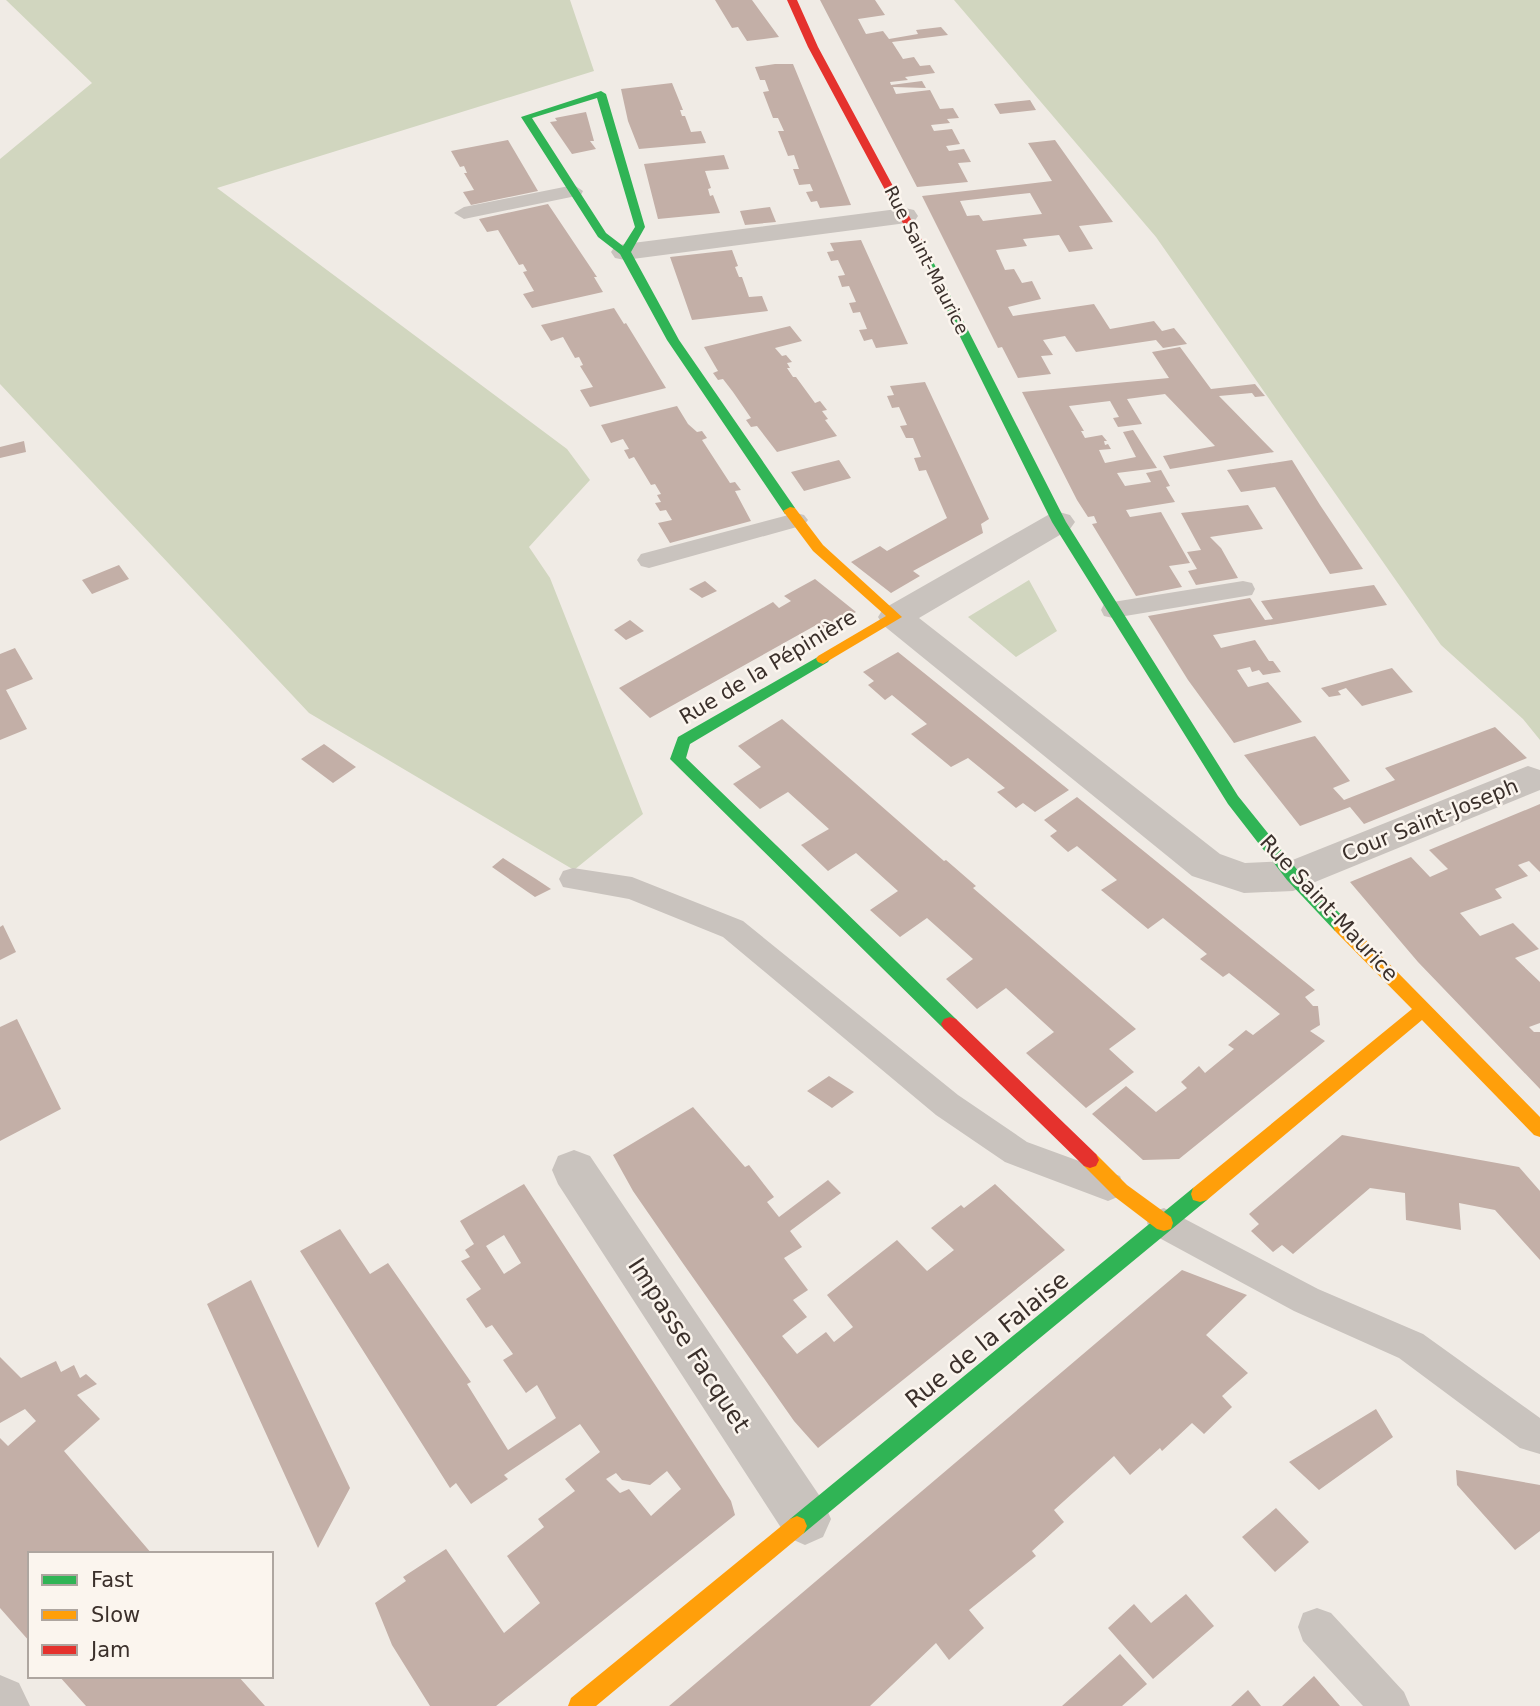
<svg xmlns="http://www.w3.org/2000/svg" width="1540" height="1706" font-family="'DejaVu Sans',sans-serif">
	<rect width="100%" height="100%" fill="#f0ebe5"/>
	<!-- green -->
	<path fill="#d1d6bf" d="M6,0H570L594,71L217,188L567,449L590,480L529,547L550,578L643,814L574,870L309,713L0,384V159L92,83Z
		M954,0H1540V740L1523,719L1441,645L1156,237Z
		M1029,580L1057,631L1016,657L968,617Z"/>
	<!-- building -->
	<path fill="#c3afa7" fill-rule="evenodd" d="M715,0H752L779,37L747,41L738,27L732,28Z
		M820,0H875L885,15L858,19L866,34L883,31L889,39L918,34L916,30L941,27L948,35L892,42L903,59L914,57L920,66L930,65L935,73L905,77L908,80L890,82L891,85L922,81L926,88L893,87L896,94L930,90L940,109L953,108L959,118L947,119L950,123L931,125L934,131L952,129L960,144L946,146L949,151L964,149L971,162L958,163L968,182L917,187Z
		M775,64H793L851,205L820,208L817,201L811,202L806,192L813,191L810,184L799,185L793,169H799L794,155L788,156L778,131H784L778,118H773L763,92L769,91L765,80H760L755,67Z
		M672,83L683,110H680L682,116H685L691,132L701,131L706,143L639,149L628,121L621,89Z
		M1030,100L1036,110L1000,114L994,104Z
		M586,112L594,141H590L596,149L572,154L550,122L557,121L555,118Z
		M508,140L538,191L471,205L463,192L474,190L464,173H467L464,166L460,167L451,151Z
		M1055,140L1113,222L1079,226L1093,249L1069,252L1059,235L1023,239L1027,246L996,250L1005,270L1014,269L1022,283L1032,281L1041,299L1008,307L1013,316L1094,304L1110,329L1154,321L1162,331L1174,328L1187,344L1163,348L1156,340L1076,352L1065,336L1043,340L1053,355L1041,356L1051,374L1018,378L1002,347L998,348L922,196L1052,181L1028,143ZM1030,193L1042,214L983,221L979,215L967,216L960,201Z
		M724,155L729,169L705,171L711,188L708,189L710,196L713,195L720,213L658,219L644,164Z
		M548,204L597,277H594L603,292L532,308L523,294L534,291L523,272L527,271L523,264L519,265L498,230L487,232L479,219Z
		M770,207L776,222L745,225L740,211Z
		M861,240L908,344L876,348L872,339L864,341L859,330L867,329L860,312L853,313L849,303L856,302L849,286L842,287L838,276L845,275L838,260L831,261L827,252L834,251L830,243Z
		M732,250L738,266L735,267L739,277H742L749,297L762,296L768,311L692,320L670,257Z
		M614,308L624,324L626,323L666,388L590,407L580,390L593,387L580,366L583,365L579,357L575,358L563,337L551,341L541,325Z
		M790,326L802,341L775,348L782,356L786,355L792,362L787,363L790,368H787L793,377H796L815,403L820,401L827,410L822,411L828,419L825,420L837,436L777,452L757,426L751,427L746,420L751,418L733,392L723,379L718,380L713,373L718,371L704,347Z
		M1180,347L1211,389L1255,384L1265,396L1255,397L1252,393L1219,396L1274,452L1170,469L1163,456L1215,446L1165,394L1127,399L1142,424L1118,427L1113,418L1119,417L1110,401L1069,406L1084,431H1081L1085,438L1102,435L1107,441H1104L1105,445L1108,444L1111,449L1099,450L1105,463L1136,457L1123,432L1133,430L1157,468L1117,473L1125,486L1151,482L1146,473L1161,470L1170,486L1166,487L1175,502L1126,510L1130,517L1161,512L1190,563L1169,566L1182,587L1136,596L1092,524L1097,523L1094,516L1088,517L1077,500L1022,392L1169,378L1152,352Z
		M925,382L989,519L981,524L983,533L913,571L920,576L891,593L851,562L880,546L887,551L947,518L926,470L919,471L914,458L921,457L913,438H906L900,426L907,425L899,407L892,408L887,396L894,395L890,386Z
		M677,406L688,424L697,432L702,431L707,438L702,440L730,483L735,482L741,490L735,491L751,521L670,543L658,523L672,520L666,510L660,511L655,503L661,502L657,495L661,494L655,484L651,485L634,457L629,459L624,450L629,449L623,439L611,443L601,425Z
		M24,441L26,452L0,458V447Z
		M839,460L851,478L804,491L791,472Z
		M1292,460L1320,505L1363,569L1330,574L1275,487L1241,492L1227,470Z
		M1248,505L1263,529L1210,537L1221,548L1238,578L1196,585L1188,571L1197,569L1187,552L1201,550L1181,513Z
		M119,565L129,579L92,594L82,580Z
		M815,579L856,612L824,629L818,624L650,718L619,688L773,602L779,608L791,601L784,596Z
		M705,581L717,591L702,598L689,589Z
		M1374,585L1387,605L1213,635L1221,648L1255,640L1269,661H1273L1281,672L1263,675L1259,670L1252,672L1250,667L1237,670L1248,687L1268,682L1302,722L1234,743L1188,680L1148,616L1250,598L1265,620L1273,619L1261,601Z
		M630,620L644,631L626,640L614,630Z
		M15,648L33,679L6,690L27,729L0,740V654Z
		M898,652L1069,790L1035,812L1023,803L1016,808L997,792L1005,788L968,758L951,767L911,734L927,724L892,695L885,700L868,685L874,681L863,672Z
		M1392,668L1413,692L1362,706L1346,688L1338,691L1341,695L1329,697L1321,688Z
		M782,719L944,861L946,860L976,886L973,888L1136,1029L1109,1049L1134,1072L1086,1108L1026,1053L1054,1032L1006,988L977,1009L946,979L973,959L927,918L900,937L870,910L898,891L856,853L828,871L801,845L829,829L788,792L760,809L733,784L761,767L738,746Z
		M1495,727L1527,758L1364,824L1350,807L1300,826L1244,755L1315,736L1350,781L1333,788L1344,800L1395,780L1385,768Z
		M324,744L356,767L333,783L301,759Z
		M1077,797L1315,990L1305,997L1313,1006H1318L1320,1025L1310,1031L1325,1041L1179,1159L1143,1160L1092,1114L1126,1086L1156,1112L1187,1088L1181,1082L1199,1066L1205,1073L1234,1049L1228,1045L1246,1030L1253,1035L1280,1014L1229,973L1223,977L1200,959L1207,954L1163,918L1148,929L1101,890L1117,880L1077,846L1068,852L1050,836L1057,831L1044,820Z
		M1540,804V872L1529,861L1518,865L1528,876L1495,889L1502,898L1460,913L1480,936L1513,923L1539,949L1515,958L1540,982V1023L1529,1027L1534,1032H1540V1089L1418,962L1350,882L1411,857L1430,877L1448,869L1429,850Z
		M503,858L536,879L551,889L535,897L492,867Z
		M3,925L16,952L0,960V927Z
		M17,1019L61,1109L0,1141V1027Z
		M829,1076L854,1092L832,1108L807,1091Z
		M693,1107L745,1167L749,1165L774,1197L767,1202L779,1217L828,1180L841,1193L790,1231L802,1247L784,1258L808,1290L793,1300L807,1317L782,1336L797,1354L826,1332L834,1342L853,1327L827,1295L897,1240L927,1271L954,1250L931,1228L961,1205L964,1208L995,1184L1065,1250L818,1448L794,1421L682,1262L633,1191L613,1155Z
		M1342,1135L1519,1167L1540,1191V1260L1495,1210L1459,1203L1461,1230L1406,1220L1405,1193L1370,1188L1293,1254L1282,1245L1273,1252L1251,1231L1259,1224L1249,1214Z
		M524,1184L731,1501L735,1515L496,1706H430L392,1645L375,1603L406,1581L403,1577L446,1549L504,1633L540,1603L507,1556L544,1527L538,1519L575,1491L565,1479L600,1452L580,1424L504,1475L508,1479L471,1504L456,1483L450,1488L300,1251L340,1229L370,1274L388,1263L471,1382L467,1384L508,1450L556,1418L537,1385L526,1393L503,1360L513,1354L492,1325L486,1328L466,1299L481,1289L461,1261L470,1257L465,1250L474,1244L460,1221ZM504,1235L521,1263L504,1274L486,1246ZM667,1471L681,1489L651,1516L629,1489L620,1493L606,1479L616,1473L622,1480L650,1485Z
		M1182,1270L1247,1295L1206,1335L1248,1373L1222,1396L1232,1407L1204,1434L1192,1423L1162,1451L1160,1448L1130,1475L1114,1456L1054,1510L1064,1522L1032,1551L1036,1556L969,1610L984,1628L949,1660L936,1643L870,1706H669Z
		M251,1280L350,1488L318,1548L207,1304Z
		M0,1357L21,1378L56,1361L61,1372L74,1365L80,1378L86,1374L97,1384L77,1395L100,1419L64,1451L152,1554H30V1642L0,1608V1438L8,1446L36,1421L25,1409L0,1423Z
		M1376,1409L1393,1437L1319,1490L1289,1462Z
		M1456,1470L1540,1485V1531L1515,1550L1457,1485Z
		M1276,1508L1309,1542L1275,1572L1242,1537Z
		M1186,1594L1214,1626L1153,1679L1108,1628L1134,1604L1151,1623Z
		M1120,1654L1147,1684L1122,1706H1062Z
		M59,1676H238L265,1706H86Z
		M1314,1676L1340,1706H1282Z
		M1248,1690L1261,1706H1231Z"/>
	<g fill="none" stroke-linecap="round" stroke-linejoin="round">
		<!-- lane -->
		<path fill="#c9c3be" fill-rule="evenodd" d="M574,185L583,191L581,195L464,219L454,213L464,207Z
			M796,513L804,515L808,520L804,525L649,568L641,566L637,560L641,554Z
			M1243,581L1252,583L1255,589L1252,595L1113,618L1104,616L1101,610L1104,604L1113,602Z
			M573,868L632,877L743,921L958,1095L1027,1142L1120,1176L1124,1186L1120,1196L1108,1201L1005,1162L936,1115L723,937L629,899L563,887L559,879L563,871Z
			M1164,1208L1318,1289L1423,1334L1540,1418V1454L1520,1448L1399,1358L1294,1311L1152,1234L1147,1223L1152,1212Z
			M1317,1608L1331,1613L1404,1692L1410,1706H1363L1303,1641L1298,1627L1303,1613Z"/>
		<!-- street -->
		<path fill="#c9c3be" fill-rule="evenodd" d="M905,208L914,210L918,216L914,222L625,260L615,258L611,252L615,246L625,244Z
			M1059,512L1070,515L1075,522L1070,529L919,618L1220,854L1245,863L1290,861L1528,766L1540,770V790L1293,891L1244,893L1192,876L883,625L878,617L883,609L1048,515Z
			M574,1150L590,1156L823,1501L831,1519L823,1537L805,1545L787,1537L558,1184L552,1170L558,1156Z
			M0,1675L19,1683L30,1706H0Z"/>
		<!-- fast -->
		<path fill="#30b455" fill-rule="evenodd" d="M601,91L606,94L645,227L631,252L679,340L795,508V514H785L667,340L620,254L598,237L521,117ZM597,98L635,227L623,246L606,233L532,118Z
			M913,238L922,240L1066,522L1238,796L1299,872L1347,921L1349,926L1347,931H1335L1287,880L1228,804L1052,522L912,240Z
			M823,654L828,656L830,659L828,662L690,744L686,758L956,1019L959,1024L956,1029L950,1031L944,1029L670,759L678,737Z
			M1200,1186L1207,1188L1209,1194L1207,1200L804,1533L797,1536L790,1533L787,1526L790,1519L1193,1188Z"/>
		<!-- slow -->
		<path fill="#ff9f0a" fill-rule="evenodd" d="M790,507L795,508L823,545L902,617L823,664L818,662L816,659L818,656L886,616L813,551L783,511Z
			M1341,920L1347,921L1540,1117V1137L1534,1135L1422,1020L1207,1200L1200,1202L1193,1200L1191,1194L1193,1188L1412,1009L1335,931L1333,926L1335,921Z
			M1090,1152L1096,1154L1127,1185L1171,1217L1173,1223L1171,1229L1164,1231L1157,1229L1115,1197L1084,1166L1081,1160L1084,1154Z
			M797,1516L804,1519L807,1526L804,1533L596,1706H568L571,1698L790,1519Z"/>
		<!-- jam -->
		<path fill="#e5322d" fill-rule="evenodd" d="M787,0H797L818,47L922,240L921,242L912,240L808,47Z
			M950,1017L956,1019L1096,1154L1099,1160L1096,1166L1090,1168L1084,1166L944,1029L941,1024L944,1019Z"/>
	</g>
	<g text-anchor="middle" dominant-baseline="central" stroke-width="5" stroke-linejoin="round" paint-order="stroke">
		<!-- far-street labels -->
		<g font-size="18" fill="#3b302b" stroke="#fbf5ee">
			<text transform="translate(927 260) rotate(63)">Rue Saint-Maurice</text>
		</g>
		<!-- street labels -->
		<g font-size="21" fill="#3b302b" stroke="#fbf5ee">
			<text transform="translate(768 667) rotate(-31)">Rue de la Pépinière</text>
			<text transform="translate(1430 820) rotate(-22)">Cour Saint-Joseph</text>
			<text transform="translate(1329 908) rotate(47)">Rue Saint-Maurice</text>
		</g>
		<!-- near-street labels -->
		<g font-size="24" fill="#3b302b" stroke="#fbf5ee">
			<text transform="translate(987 1340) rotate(-39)">Rue de la Falaise</text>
			<text transform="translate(689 1345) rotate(57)">Impasse Facquet</text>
		</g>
	</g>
	<!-- legend -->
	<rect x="28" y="1552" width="245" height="126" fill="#fbf5ee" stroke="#aea6a0" stroke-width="2"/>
	<rect x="42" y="1575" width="35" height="10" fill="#30b455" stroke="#aea6a0" stroke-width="2"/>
	<text x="91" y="1587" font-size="21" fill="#3b302b">Fast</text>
	<rect x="42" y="1610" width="35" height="10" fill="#ff9f0a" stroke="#aea6a0" stroke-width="2"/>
	<text x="91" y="1622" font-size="21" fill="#3b302b">Slow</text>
	<rect x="42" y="1645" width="35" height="10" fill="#e5322d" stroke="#aea6a0" stroke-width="2"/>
	<text x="91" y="1657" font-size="21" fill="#3b302b">Jam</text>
</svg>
